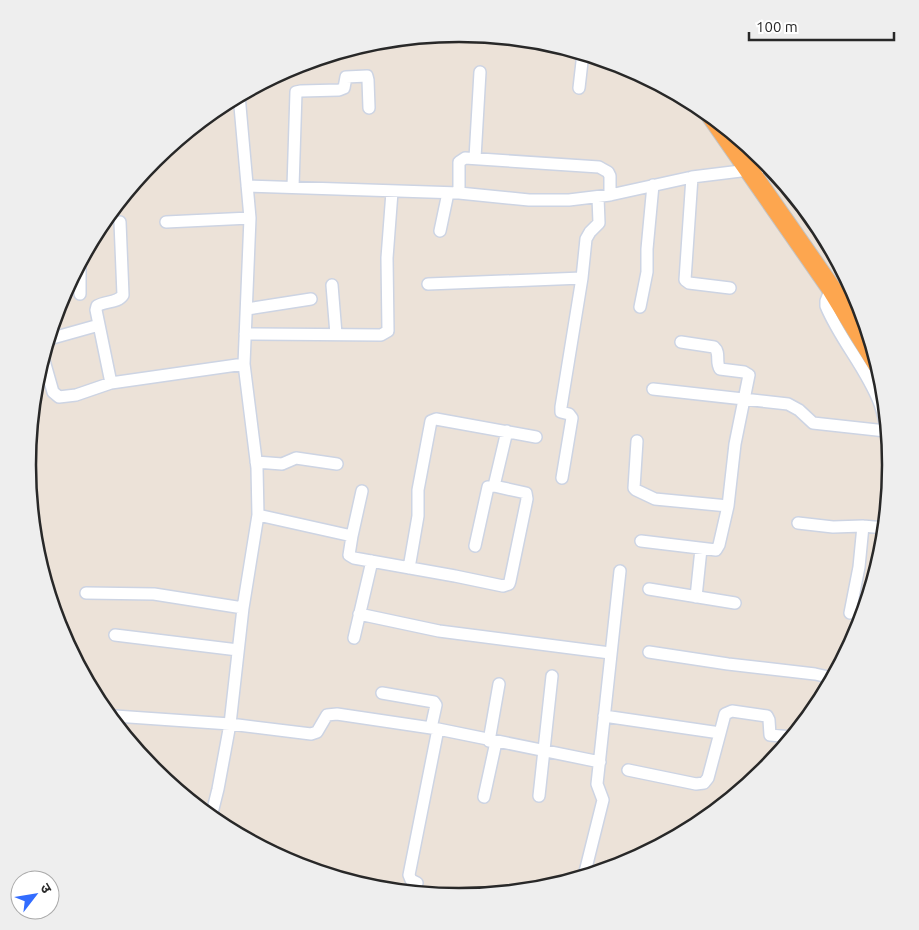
<svg xmlns="http://www.w3.org/2000/svg" width="919" height="930" font-family="Ubuntu,'Noto Sans Devanagari',sans-serif">
	<rect width="100%" height="100%" fill="#ece2d8"/>
	<g fill="none" stroke-linecap="round" stroke-linejoin="round">
		<!-- minor casing -->
		<g stroke="#cdd4e3" stroke-width="14">
			<path id="minor" d="M579,88L583,53
				M475,158L480,72
				M692,177L685,280L689,283L730,288
				M247,186L459,193L529,200H569L610,195L692,177L749,170L770,166
				M293,187L296,92L301,91L339,90L344,88L346,77L367,76L368,80L369,108
				M459,193V162L465,158L599,167L608,172L610,176V195
				M166,222L250,218
				M440,231L448,193
				M80,263V294
				M428,284L582,278
				M332,285L336,334
				M831,288L826,301V306C840,340 867,369 880,404C887,424 889,447 891,468
				M640,307L647,272V249L653,185
				M247,309L311,299
				M245,334L381,335L388,331L387,258L392,192
				M49,339L99,325
				M43,357L53,392L59,397L76,395L111,383L244,364
				M111,383L96,310L97,306C105,301 118,303 123,295L120,222
				M653,389L788,404L799,410L813,423L886,431
				M637,441L634,488L636,490L655,499L728,506
				M256,462L282,464L296,458L337,464
				M562,478L572,418L569,414L561,412V407L582,278L586,239L590,232L599,223L598,197
				M494,486L507,431
				M258,515L352,536L349,555L354,558L455,576L503,586L509,584L510,581L527,499L526,493L494,486L488,487L475,546
				M798,523L833,527L863,526L885,528
				M352,536L362,491
				M641,541L716,550L719,545L728,506L735,444L749,375L744,372L720,369C715,362 721,353 714,347L681,342
				M409,568L418,516V490L431,421L436,419L536,437
				M649,589L735,603
				M86,593L154,594L243,608
				M696,597L701,549
				M850,613L859,567L863,526
				M359,614L439,631L610,653
				M115,635L238,650
				M354,638L372,561
				M649,652L728,664L815,674L833,678
				M382,693L434,702L436,705L431,728
				M115,716L230,724L311,734L317,732L327,715L337,714L438,729L600,762
				M604,716L720,733L725,714L732,711L767,716L769,720L770,735L792,737
				M489,741L499,684
				M628,770L696,784L704,783L708,778L720,733
				M539,796L552,676
				M484,797L496,742
				M211,817L218,789L230,724L243,608L258,515L257,468L244,364L250,218L239,95
				M584,876L603,800L597,784L620,571
				M417,883L411,880L409,875L438,729"/>
		</g>
		<!-- trunk casing -->
		<g stroke="#c3c3c3" stroke-width="21">
			<path id="trunk" d="M710,114L831,288L878,365"/>
		</g>
		<!-- minor -->
		<use href="#minor" stroke="#fff" stroke-width="11"/>
		<!-- trunk -->
		<use href="#trunk" stroke="#fda64f" stroke-width="19"/>
	</g>
	<!-- crop -->
	<path d="M0 0H919V930H0ZM36 465a423 423 0 1 1 846 0a423 423 0 1 1-846 0Z" fill="#eee" fill-rule="evenodd"/>
	<path fill="none" stroke="#282828" stroke-width="2.5" d="M36 465a423 423 0 1 1 846 0a423 423 0 1 1-846 0Z"/>
	<!-- north arrow -->
	<g transform="translate(35 895) rotate(59)"><circle r="24" fill="#ffffff" stroke="#a9a9a9"/>
	<path d="M0-4L9 19L0 12L-9 19Z" fill="#326cff"/>
	<text y="-8" font-size="14" font-weight="bold" text-anchor="middle" fill="#282828">उ</text>
	</g>
	<!-- scale -->
	<path d="M749 32v8h145v-8" fill="none" stroke="#282828" stroke-width="2.5"/>
	<text x="756" y="32" font-size="15" fill="#282828" stroke="#ffffff" stroke-width="4" paint-order="stroke">100 m</text>
</svg>
